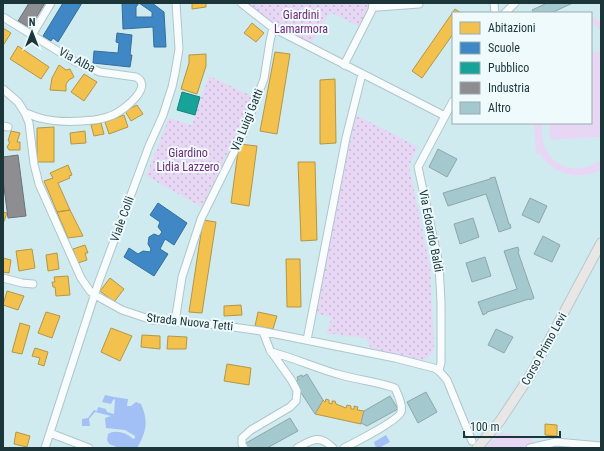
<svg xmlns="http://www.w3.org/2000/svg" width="604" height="451" font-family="'Roboto Condensed',sans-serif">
	<defs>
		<pattern id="park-dots" width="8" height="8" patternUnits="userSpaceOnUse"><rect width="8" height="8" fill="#e7d7f4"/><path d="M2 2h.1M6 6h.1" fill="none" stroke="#c6b9d2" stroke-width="1.8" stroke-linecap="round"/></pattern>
	</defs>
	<rect width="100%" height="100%" fill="#d0ebef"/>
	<!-- grass -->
	<path fill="#e7d7f4" d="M591,16L601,22V31L595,25H591Z
		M601,51V137L550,140L549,123H591V52Z
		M534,123H542C542,133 542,142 547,151C557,171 584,173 601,160V170C580,181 553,175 540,154H536Z
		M500,433L530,437L534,443L520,448H485Z"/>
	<!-- park -->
	<path fill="url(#park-dots)" d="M241,3H371L372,10L358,26L330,12L309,47L273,28Z
		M209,76L254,97L202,207L146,176L169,118L192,125Z
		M356,115L418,147L409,166L430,266L434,347C432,355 430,357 422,360L371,348L366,338L326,333L332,317L312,313Z"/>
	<!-- water -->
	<path fill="#a2c0f5" d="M105,395L114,397L128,399L127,406H131L136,402L141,404C149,421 146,433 137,448H119L109,444L107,440L108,434C115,429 128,433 133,439L135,438V436L125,430L106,428L105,418L111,416L95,412L89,419L90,426H82V419L88,418L94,410L97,411L98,407L106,409L107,412L114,414L115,399L113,400L111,404L102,402Z
		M386,435L390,442L379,448L375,446L374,442Z"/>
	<!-- homes -->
	<path fill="#f2c14e" stroke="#b29747" d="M192,3H206V7L192,9Z
		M455,9L461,13H453V34L422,78L412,71Z
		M252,23L264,33L256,42L244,33Z
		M3,28L11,33L4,44H3Z
		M18,46L49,67L41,79L10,59Z
		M275,52L290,54L277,134L260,131Z
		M206,54V66L197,94L181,89L189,63V55Z
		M59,65L66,70L70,69L74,77L69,80L66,84V91L50,90L52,78Z
		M84,74L97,82L84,101L71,92Z
		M335,79L336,143L320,144V80Z
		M137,105L143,114L131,121L125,111Z
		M124,115L128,127L109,134L105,122Z
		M101,123L104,134L94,136L91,125Z
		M54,127V162H37V128Z
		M11,131L20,133L17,142H20V150H9L7,147L10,142L8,141Z
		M85,131L86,143L71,144L70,133Z
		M239,144L257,146L249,206L231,203Z
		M298,162H315L317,240L301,241Z
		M68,165L72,175L69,176L70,178L58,183L70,210L57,212L44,181L53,178L50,173Z
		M70,210L83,236L68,238L57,212Z
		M3,212L7,213L3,224Z
		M203,220L216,222L202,313L189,312Z
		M85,245L88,253H85L87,260L78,263L73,249Z
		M32,249L35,268L19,271L16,251Z
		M57,253L59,269L48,271L46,255Z
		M3,258L11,260L9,273L3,272Z
		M286,259H300L301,307H287Z
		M68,276L70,295L56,296L55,287H53L52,282H55L54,277Z
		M110,278L124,289L114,302L100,291Z
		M7,291L24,296L18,310L3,305Z
		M241,305L242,315L224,316V306Z
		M46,312L60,316L52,338L38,333Z
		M258,312L277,316L273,329L255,326Z
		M20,323L30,326L22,354L12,352Z
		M111,328L132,336L120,361L101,352Z
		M142,335L160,336V349L141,347Z
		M168,336L187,337L186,349H167Z
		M35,348L48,352L44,366L38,364L40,358L32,356Z
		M227,364L251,368L249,385L224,381Z
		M326,399L329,400V403L332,404V401H335L336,404L346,408L347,405L351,406V409H354V406L358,407L357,410L364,411L361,424L315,414L323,400L325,402Z
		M545,424L557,425V436L545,435Z
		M16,432L30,436L27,447L14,444Z"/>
	<!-- schools -->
	<path fill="#3f88c5" stroke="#346f9b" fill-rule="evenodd" d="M63,3H82L58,42L53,38L51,41L43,36Z
		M122,3H152L164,12L166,47H154L153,27L123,29ZM139,3L152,12V17H136V7Z
		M117,33L132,35L130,55H132L130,67L93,63L94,51L118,53L119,43L116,42Z
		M158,203L187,223L174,245L165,239L160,249L168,254L154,276L124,257L129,248L138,254L143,251L150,252L151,249L148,244L149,237L154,234L159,236L162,232L158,227L160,222L150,215Z"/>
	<!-- public -->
	<path fill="#17a398" stroke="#18827b" d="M182,92L200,97L195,115L177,110Z"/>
	<!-- industry -->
	<path fill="#8d8d92" stroke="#6b7377" d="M29,3H45L30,28L18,21Z
		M18,155L26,216L8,218L3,180V157Z"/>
	<!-- building -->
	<path fill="#a3c8cd" stroke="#8fa6aa" d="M547,3H573L551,13H534L532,10Z
		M438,149L457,159L447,177L429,167Z
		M495,177L509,224H510L511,228L499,232L486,194L448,206L443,193L490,179V178Z
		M530,198L547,206L539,223L522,215Z
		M473,218L479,237L460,244L454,224Z
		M543,236L560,245L552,262L534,254Z
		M518,247L519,251L518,252L534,298L530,300L529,299L487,312V313L483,315L478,302L517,289L504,251Z
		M485,257L491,276L472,282L466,263Z
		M496,329L513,337L504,353L488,345Z
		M307,374L323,400L315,414L294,382L298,380L297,377L302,375V377Z
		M426,392L437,412L418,423L407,402Z
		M390,396L398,409L367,426L361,423L364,411Z
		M290,418L298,431L267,448H247L246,443Z"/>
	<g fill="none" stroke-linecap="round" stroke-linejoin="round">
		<!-- minor casing -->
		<g stroke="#aec6ca" stroke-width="9">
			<path id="minor" d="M241,3L273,28L445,116
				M494,3L495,13
				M373,6L378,7L419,4V3
				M505,13L515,3
				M3,17L74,61L88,67L100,72L136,77C154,86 125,109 115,114C109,117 101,119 94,120C76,122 58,123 40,118C35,117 30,114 25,113
				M32,35L51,3
				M344,65L372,10L373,3
				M3,89L18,102L25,113L29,123L34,164L39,184L81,278L90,291L95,295L122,310L152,320L218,325L261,331L395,358L434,368L439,371L447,380L472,441
				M3,126L8,127
				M3,278L22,283L33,284
				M175,322L182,277L201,219L243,134L264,79L270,41L273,28
				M307,340L346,138L362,74
				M271,352C295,358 318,369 341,375C359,380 378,382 395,388C398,395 403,405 401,412C399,420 354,443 344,448
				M439,371L441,363V302L439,264L418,167L453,101
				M50,433L89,448
				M45,448L98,284L149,146L163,115L172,87L175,73L179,49L176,3
				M244,448L242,444V438L251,430L290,407L296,401L297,391L292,381L270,350L263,332
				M297,448C312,440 319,434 333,448
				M530,448L556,442L601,446"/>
		</g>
		<!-- major casing -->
		<g stroke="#b8c8ca" stroke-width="11">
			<path id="major" d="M477,448L500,421L531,374L601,243"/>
		</g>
		<!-- minor -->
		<use href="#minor" stroke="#f8fcfd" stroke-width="7"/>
		<!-- major -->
		<use href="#major" stroke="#e9e6e6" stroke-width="9"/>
	</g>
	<g text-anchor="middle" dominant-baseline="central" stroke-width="4" stroke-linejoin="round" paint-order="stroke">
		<!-- park labels -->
		<g font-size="12" fill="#752a76" stroke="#eefafc">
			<text x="301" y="15">Giardini<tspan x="301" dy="14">Lamarmora</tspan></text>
			<text x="188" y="153">Giardino<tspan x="188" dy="14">Lidia Lazzero</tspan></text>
		</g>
		<!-- street labels -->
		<g font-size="12" fill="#1b3538" stroke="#eefafc">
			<text transform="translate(77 60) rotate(28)">Via Alba</text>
			<text transform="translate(247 120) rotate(-68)">Via Luigi Gatti</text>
			<text transform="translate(122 219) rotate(-70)">Viale Colli</text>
			<text transform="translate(431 231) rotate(79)">Via Edoardo Baldi</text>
			<text transform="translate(190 322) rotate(6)">Strada Nuova Tetti</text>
			<text transform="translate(544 349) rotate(-61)">Corso Primo Levi</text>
		</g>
	</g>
	<!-- border -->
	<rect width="604" height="451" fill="none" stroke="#1b3538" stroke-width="8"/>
	<!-- legend -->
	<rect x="452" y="12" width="140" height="112" fill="#eefafc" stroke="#9aabae"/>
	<rect x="460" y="22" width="20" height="12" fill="#f2c14e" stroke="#9aabae"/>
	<text x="488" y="32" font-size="12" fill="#1b3538">Abitazioni</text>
	<rect x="460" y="42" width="20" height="12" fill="#3f88c5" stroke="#9aabae"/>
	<text x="488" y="52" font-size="12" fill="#1b3538">Scuole</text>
	<rect x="460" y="62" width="20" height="12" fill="#17a398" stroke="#9aabae"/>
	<text x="488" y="72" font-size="12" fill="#1b3538">Pubblico</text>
	<rect x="460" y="82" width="20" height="12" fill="#8d8d92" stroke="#9aabae"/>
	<text x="488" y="92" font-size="12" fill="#1b3538">Industria</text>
	<rect x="460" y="102" width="20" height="12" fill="#a3c8cd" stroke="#9aabae"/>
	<text x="488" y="112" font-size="12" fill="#1b3538">Altro</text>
	<!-- north arrow -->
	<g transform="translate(32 32)" stroke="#eefafc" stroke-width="3" paint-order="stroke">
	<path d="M0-3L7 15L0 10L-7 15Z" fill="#1b3538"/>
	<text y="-6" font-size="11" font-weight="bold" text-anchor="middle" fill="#1b3538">N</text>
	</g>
	<!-- scale -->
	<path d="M464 431v6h96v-6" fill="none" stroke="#1b3538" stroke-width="2"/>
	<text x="470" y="431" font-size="12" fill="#1b3538" stroke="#eefafc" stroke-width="3" paint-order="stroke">100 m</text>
</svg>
